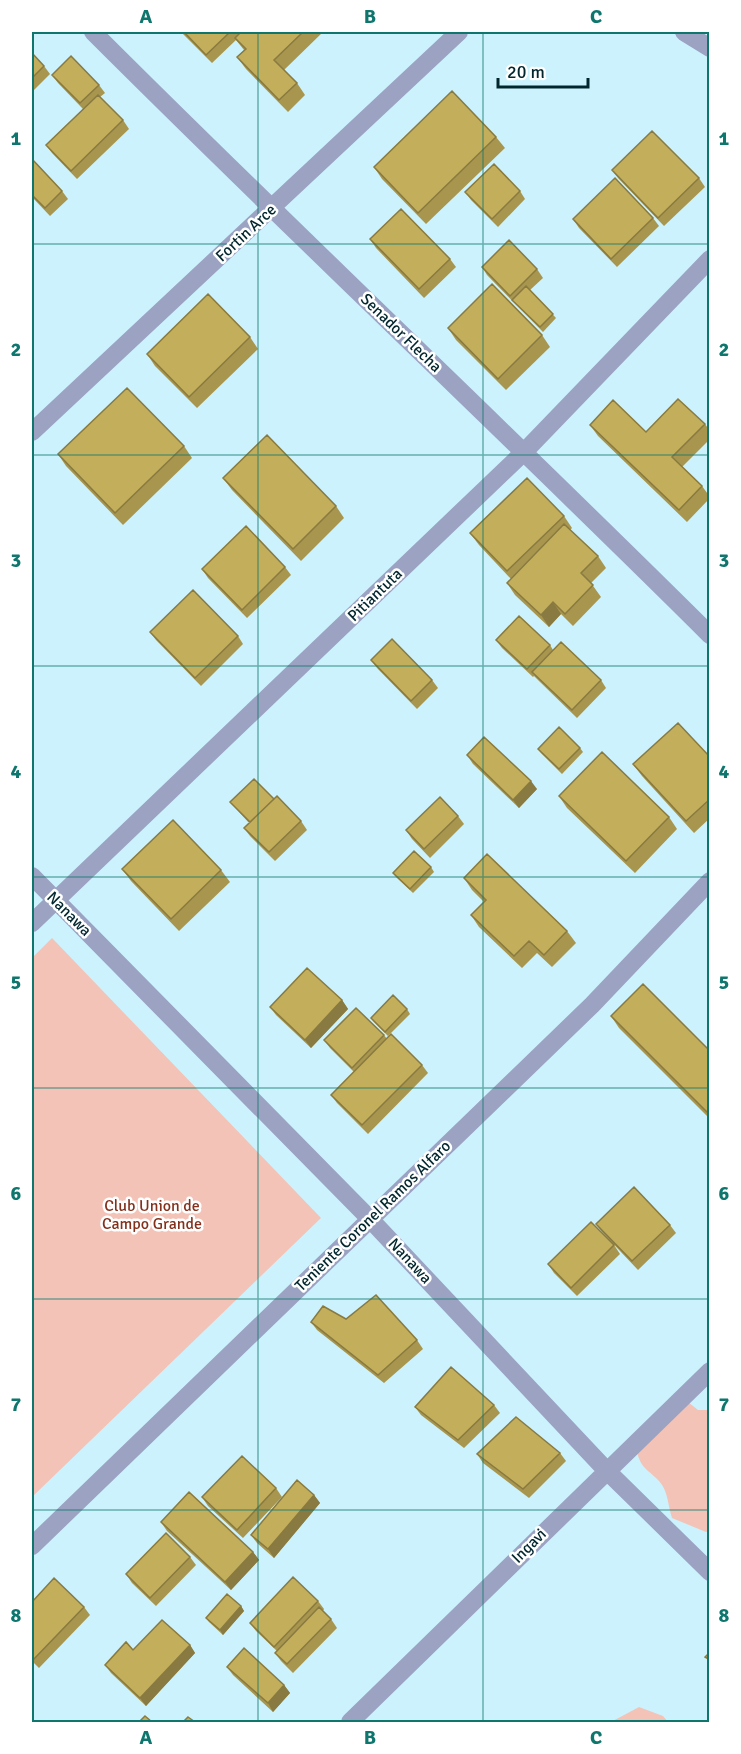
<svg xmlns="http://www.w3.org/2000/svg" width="741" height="1754" font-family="Signika,sans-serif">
	<rect width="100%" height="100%" fill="#ccf2fd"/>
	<!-- green -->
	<path fill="#f3c3b7" d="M52,938L321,1218L32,1497V958Z
		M688,1402L698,1410H709V1531L706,1532L672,1518C668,1506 668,1490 659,1481C649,1470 641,1469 637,1452Z
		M639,1707L663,1716L668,1722H611Z"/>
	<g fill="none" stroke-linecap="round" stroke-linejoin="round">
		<!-- minor -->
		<path stroke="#9ba2c2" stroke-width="18" d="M93,32C296,235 506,432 710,635
			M684,32L710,48
			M32,432L459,32
			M32,876L369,1218L606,1470L710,1572
			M32,923L525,451L710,259
			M32,1546L592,1005L710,881
			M350,1722L710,1371"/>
	</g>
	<!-- wall -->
	<path fill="#a8964e" d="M181,32H323L284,70L297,83L305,95L288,112L246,69L237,57L244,50L236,40L212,63Z
		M32,53L44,66L50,74L32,92Z
		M52,75L99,85L105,93L100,97L123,120L129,129L77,179L52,153L46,145L83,109L58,83Z
		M496,137L505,148L426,224L382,179L374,167Z
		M32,159L62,191L68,199L50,216L32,197Z
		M612,170L699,178L705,187L664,226L618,178Z
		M520,191L525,199L498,227L471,200L465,192Z
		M653,218L659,226L617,267L579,228L573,219Z
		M370,239L450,259L456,267L424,298L376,248Z
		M482,267L537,269L543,278L530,290L556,318L543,332L487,275Z
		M448,328L542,335L550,347L506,390L456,340Z
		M250,337L258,349L197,408L155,366L147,354Z
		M705,424L710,431V439L682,467L702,486L710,497V498L687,522L598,436L590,425L646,432Z
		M184,446L192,458L123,525L66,466L58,454Z
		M223,478L336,506L344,518L301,561L232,490Z
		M564,516L572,528L570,530L598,556L606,568L591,583L601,597L573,626L561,614L549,627L515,595L507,583L511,579L479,545L470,533Z
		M285,567L291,575L247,618L208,578L202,569Z
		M150,632L238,636L243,644L201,686L156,640Z
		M496,640L550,645L553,650L601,680L606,688L577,718L538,680L534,676L533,677L502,648Z
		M371,660L432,680L438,688L417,709L377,668Z
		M580,748L583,752L562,774L541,753L538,749Z
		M467,755L537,789L519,808L473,764Z
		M710,757V818L694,833L642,776L633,764Z
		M559,796L669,817L677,829L635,873L567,808Z
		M274,799L301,821L307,830L275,861L250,836L244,828L249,823L230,802Z
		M458,816L464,824L430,858L412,839L406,830Z
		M431,867L434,872L413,893L396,877L393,873Z
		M122,869L221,870L230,882L179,931L131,881Z
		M464,878L567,931L576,943L552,967L537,953L522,968L479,927L471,915L484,902L472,890Z
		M342,1000L348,1009L311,1048L276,1015L270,1007Z
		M407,1009L410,1014L388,1036L374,1022L371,1018Z
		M611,1016L710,1051V1119L619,1028Z
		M384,1035L387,1039L422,1065L428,1073L368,1134L337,1103L331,1095L354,1072L330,1048L324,1040Z
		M596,1224L670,1225L676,1233L638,1270L602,1232Z
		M614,1245L620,1254L577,1296L554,1273L548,1264Z
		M346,1319L417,1340L423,1349L384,1383L317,1330L311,1322Z
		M494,1405L500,1413L464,1448L421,1415L415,1407Z
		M560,1453L566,1461L529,1498L483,1463L477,1454Z
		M276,1488L282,1497L243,1538L208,1506L202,1497Z
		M314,1495L320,1503L274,1558L257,1543L251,1535Z
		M161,1522L253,1552L259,1560L231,1590L167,1531Z
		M190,1557L196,1565L156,1606L132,1583L126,1574Z
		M318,1601L324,1609L323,1611L331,1619L337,1628L293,1673L281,1661L275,1653L277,1651L256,1631L250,1623Z
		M32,1602L84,1607L90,1615L39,1668L32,1661Z
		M241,1606L244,1611L223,1635L209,1622L206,1618Z
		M190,1645L195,1653L146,1706L111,1673L105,1665L133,1650Z
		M227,1667L284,1685L290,1693L273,1712L233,1675Z"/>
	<!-- shaded-wall -->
	<path fill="#887a40" d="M553,602L561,614L549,627L541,615Z
		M531,781L537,789L519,808L513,800Z
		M342,1000L348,1009L311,1048L305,1040Z
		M314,1495L320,1503L274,1558L268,1549Z
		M253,1552L259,1560L231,1590L225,1582Z
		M241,1606L244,1611L223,1635L220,1630Z
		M190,1645L195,1653L146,1706L140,1698Z
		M284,1685L290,1693L273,1712L268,1703Z"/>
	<!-- building -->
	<path fill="#c3ae5b" stroke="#887a40" stroke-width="1.5" d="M184,32H230L206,55Z
		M241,32H303L274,60L297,83L279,100L237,57L246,49L235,38Z
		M32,53L44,66L32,78Z
		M71,56L99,85L80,103L52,75Z
		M452,91L496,137L418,213L374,167Z
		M98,95L123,120L71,171L46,145Z
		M652,131L699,178L658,218L612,170Z
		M32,159L62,191L45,208L32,195Z
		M494,164L520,191L492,219L465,192Z
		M615,178L653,218L611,259L573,219Z
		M401,209L450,259L419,289L370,239Z
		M509,240L537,269L510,296L482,267Z
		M492,284L542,335L498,379L448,328Z
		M526,286L553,314L540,327L512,300Z
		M208,294L250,337L189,397L147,354Z
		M127,388L184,446L115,513L58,454Z
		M678,399L705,424L672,457L702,486L679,510L590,425L613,400L646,432Z
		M267,435L336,506L293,549L223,478Z
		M527,478L564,516L507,571L470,533Z
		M564,524L598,556L581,573L593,585L565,614L553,602L541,615L507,583Z
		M246,526L285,567L242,610L202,569Z
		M193,590L238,636L195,678L150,632Z
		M519,616L550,645L527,669L496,640Z
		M392,639L432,680L411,701L371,660Z
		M561,642L601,680L572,710L532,672Z
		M678,723L710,757V799L686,821L633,764Z
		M559,727L580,748L559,769L538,749Z
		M484,737L531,781L513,800L467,755Z
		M602,752L669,817L626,861L559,796Z
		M254,779L274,799L250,822L230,802Z
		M277,796L301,821L269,852L244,828Z
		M440,797L458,816L424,849L406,830Z
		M173,820L221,870L171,919L122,869Z
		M414,851L431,867L410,889L393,873Z
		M487,854L567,931L544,955L529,941L514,956L471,915L486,900L464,878Z
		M307,968L342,1000L305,1040L270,1007Z
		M643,984L710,1051V1115L611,1016Z
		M393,995L407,1009L385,1032L371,1018Z
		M356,1008L384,1035L352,1068L324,1040Z
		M391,1034L422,1065L362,1125L331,1095Z
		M634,1187L670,1225L632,1261L596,1224Z
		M591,1222L614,1245L571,1288L548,1264Z
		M376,1295L417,1340L378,1375L311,1322L323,1306L346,1319Z
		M451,1367L494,1405L458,1440L415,1407Z
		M516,1417L560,1453L523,1489L477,1454Z
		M242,1456L276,1488L237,1530L202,1497Z
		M297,1480L314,1495L268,1549L251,1535Z
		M189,1492L253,1552L225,1582L161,1522Z
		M166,1533L190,1557L150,1598L126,1574Z
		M293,1577L318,1601L274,1647L250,1623Z
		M54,1578L84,1607L33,1660L32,1658V1602Z
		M227,1594L241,1606L220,1630L206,1618Z
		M319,1607L331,1619L287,1664L275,1653Z
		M162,1620L190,1645L140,1698L105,1665L126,1642L133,1650Z
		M244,1648L284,1685L268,1703L227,1667Z
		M710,1652V1660L705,1657Z
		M145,1716L152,1722H139Z
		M188,1717L195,1722H183Z"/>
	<!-- grid -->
	<path fill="none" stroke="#0f766e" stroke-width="1.5" stroke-opacity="0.55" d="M258,32V1722M483,32V1722M32,244H710M32,455H710M32,666H710M32,877H710M32,1088H710M32,1299H710M32,1510H710"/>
	<g text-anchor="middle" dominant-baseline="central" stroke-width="5" stroke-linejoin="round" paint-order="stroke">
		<!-- street labels -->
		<g font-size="16" fill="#02262e" stroke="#fff">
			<text transform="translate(246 233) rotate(-43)">Fortin Arce</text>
			<text transform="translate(401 333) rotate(44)">Senador Flecha</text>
			<text transform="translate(375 595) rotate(-44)">Pitiantuta</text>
			<text transform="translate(69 914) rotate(45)">Nanawa</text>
			<text transform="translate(373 1216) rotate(-44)">Teniente Coronel Ramos Alfaro</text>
			<text transform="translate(410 1261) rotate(47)">Nanawa</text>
			<text transform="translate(529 1546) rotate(-45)">Ingavi</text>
		</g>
		<!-- park labels -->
		<g font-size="16" fill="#83311c" stroke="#fff">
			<text x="152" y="1206">Club Union de<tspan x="152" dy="18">Campo Grande</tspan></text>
		</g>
	</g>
	<!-- border -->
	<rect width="741" height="1754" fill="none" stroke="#ffffff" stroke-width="66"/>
	<!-- scale -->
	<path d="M498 78v9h90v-9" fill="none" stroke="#02262e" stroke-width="3"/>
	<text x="507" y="78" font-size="18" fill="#02262e" stroke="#ffffff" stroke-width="4.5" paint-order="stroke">20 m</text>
	<rect x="33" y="33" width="675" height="1688" fill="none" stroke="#0f766e" stroke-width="2"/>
	<g font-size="20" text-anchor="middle" font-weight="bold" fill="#0f766e">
		<text x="146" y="23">A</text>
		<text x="370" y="23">B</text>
		<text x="596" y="23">C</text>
		<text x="16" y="145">1</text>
		<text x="724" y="145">1</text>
		<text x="16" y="356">2</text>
		<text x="724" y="356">2</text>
		<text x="16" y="567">3</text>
		<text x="724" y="567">3</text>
		<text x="16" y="778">4</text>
		<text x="724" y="778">4</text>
		<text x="16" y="989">5</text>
		<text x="724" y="989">5</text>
		<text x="16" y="1200">6</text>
		<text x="724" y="1200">6</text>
		<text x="16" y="1411">7</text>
		<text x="724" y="1411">7</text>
		<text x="16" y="1622">8</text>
		<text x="724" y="1622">8</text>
		<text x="146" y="1744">A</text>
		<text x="370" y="1744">B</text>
		<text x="596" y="1744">C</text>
	</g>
</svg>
